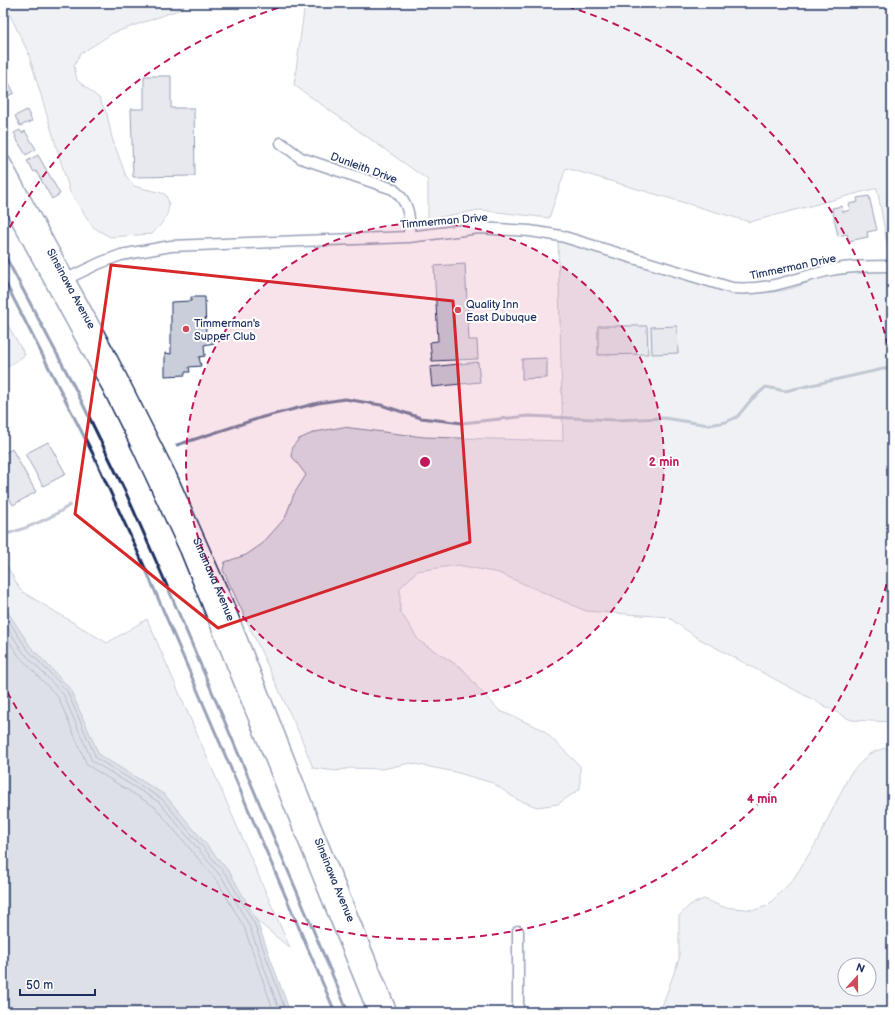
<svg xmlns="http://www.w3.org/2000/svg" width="895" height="1015" font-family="'Balsamiq Sans',sans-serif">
	<rect width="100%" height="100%" fill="#fff"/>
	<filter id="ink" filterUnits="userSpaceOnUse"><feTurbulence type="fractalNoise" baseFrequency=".025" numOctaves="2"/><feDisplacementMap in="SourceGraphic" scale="8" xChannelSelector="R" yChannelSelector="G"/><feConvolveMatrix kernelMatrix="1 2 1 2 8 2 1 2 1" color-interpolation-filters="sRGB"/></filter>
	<g filter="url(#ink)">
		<!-- green -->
		<path fill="#dee1e7" stroke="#7c88a2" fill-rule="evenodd" d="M4,3H186L181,9L113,33L80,54L74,66L77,80L99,98L107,114L112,138L126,176L134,186L165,194C175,209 163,223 152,234L110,237L93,227L70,192L28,52Z
			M305,3H892V269L877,188L750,222L566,168L549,218L480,210L428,219V180L294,85Z
			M558,240L727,291C749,294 769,294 790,289C804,285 817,278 831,275C851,271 872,271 892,271V722L851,720L696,637L668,617L586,611L499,573L458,565L417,571L400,588V611L419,641L463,669L477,687L500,711L542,729L580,766V789L558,804L537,807L516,799L493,783L455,772L410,763L383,769L350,768L336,771L313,768L300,735L223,570L225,562L246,555L262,544L285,518L294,494L306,475L291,455L293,446L299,439L315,432L343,427L424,437L563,441Z
			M3,317L25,355L3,370Z
			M3,559L21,591L107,643L147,619L290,948L257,921L230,873L165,795L99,755L70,689L30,646L3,605Z
			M884,748L892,749V1012H660L679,959V916L690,905L704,899L723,907L754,910L767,906L792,881L815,845L850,774L869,754ZM845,965H869V989H845Z"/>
		<!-- water -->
		<path fill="#b5bbca" stroke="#77839f" d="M3,605L30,646L70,689L99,755L165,795L230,873L257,921L290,1012H3Z"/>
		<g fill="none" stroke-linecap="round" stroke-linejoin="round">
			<!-- shore -->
			<path stroke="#596789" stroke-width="1" d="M3,612L27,649L67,691L96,758L162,799L227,876L254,923L286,1012
				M3,621L23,652L63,694L92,761L159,802L223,879L249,925L280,1012
				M3,632L19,656L58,697L87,765L155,807L218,882L244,927L274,1012"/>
			<!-- stream -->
			<path stroke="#77839f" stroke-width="3" d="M177,445L263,417L318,403L345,399L381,405L421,418L462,423L528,416L616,420L664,418L709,425L726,422L737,417L751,400L766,387L785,391L892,367
				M3,535C28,528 49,520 70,505"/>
		</g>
		<!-- building -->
		<path fill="#caceda" stroke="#1b2f5e" d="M144,76H171V108H194L195,176L133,177L131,109H144Z
			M9,83L14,93L4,98L3,86Z
			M27,110L32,121L20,126L15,116Z
			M20,130L22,133L25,131L36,149L26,155L15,137L16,136L14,133Z
			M38,155L60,194L52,199L36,171L34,172L27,161Z
			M869,196L877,230L867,232L868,237L849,241L847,234L838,236L832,208L842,206L843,212L850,210L849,204L858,202L857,198Z
			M465,264L469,340H477L478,359L432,361L430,342L438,341L434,266Z
			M191,297H205L206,335H213L214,343L204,345L205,356L199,357L201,366L189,367L190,372H185V375L165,376V353L171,354V302L191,301Z
			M598,326H647L648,354L598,355Z
			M677,326L678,353L652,354L651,327Z
			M547,358V378L522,379V359Z
			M478,362L480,382L432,387L430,367Z
			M48,442L66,474L43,486L25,454Z
			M12,449L36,492L13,505L3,487V454Z"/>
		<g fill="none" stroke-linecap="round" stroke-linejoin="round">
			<!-- minor casing -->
			<g stroke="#1b2f5e" stroke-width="13">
				<path id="minor" d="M281,143L301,158L393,189C410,203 410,217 409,237
					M62,281L100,263L121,255L171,246L409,237L479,228L530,231L561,236L732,288C770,291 795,278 831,270C851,266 871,266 892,266
					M518,931V1012"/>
			</g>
			<!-- highway casing -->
			<g stroke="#1b2f5e" stroke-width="18">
				<g id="highway">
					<path id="s1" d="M3,163L105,350L169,477L222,596L314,829L389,1012"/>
					<path d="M3,190L110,387L140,447L188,550L376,1012"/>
				</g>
			</g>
			<!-- minor -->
			<use href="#minor" stroke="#fff" stroke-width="10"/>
			<!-- highway -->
			<use href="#highway" stroke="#fff" stroke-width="15"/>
			<!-- rail -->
			<path stroke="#1b2f5e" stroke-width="3" d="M3,252L75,388L126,493L171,595L348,1012
				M3,278L93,454L146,570L335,1012"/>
		</g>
	</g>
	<!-- marked area -->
	<path d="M0 0H895V1015H0ZM111,265L453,301L470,542L218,628L75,514Z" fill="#fff" fill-opacity=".55" fill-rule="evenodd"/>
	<path fill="none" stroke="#d62828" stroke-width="3" stroke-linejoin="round" d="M111,265L453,301L470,542L218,628L75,514Z"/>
	<!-- distance rings -->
	<circle cx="425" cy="462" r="239" fill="#c2185b" fill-opacity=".12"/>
	<g fill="none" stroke="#c2185b" stroke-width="2" stroke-dasharray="7 5">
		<circle cx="425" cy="462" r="239"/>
		<path d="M892 561A477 477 0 0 1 4 686M4 238A477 477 0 0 1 294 3M556 3A477 477 0 0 1 892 363"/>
	</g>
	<!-- markers -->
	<g fill="#d1495b" stroke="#fff" stroke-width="1.5">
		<circle cx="458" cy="310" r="4"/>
		<circle cx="186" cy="329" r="4"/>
	</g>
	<g text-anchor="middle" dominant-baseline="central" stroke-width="4" stroke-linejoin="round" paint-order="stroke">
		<!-- street labels -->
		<g font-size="11" fill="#1b2f5e" stroke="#fff">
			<text transform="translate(364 168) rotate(20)">Dunleith Drive</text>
			<text transform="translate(444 221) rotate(-5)">Timmerman Drive</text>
			<text transform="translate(793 267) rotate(-12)">Timmerman Drive</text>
			<text stroke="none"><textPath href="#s1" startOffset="143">Sinsinawa Avenue</textPath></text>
			<text stroke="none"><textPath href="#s1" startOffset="467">Sinsinawa Avenue</textPath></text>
			<text stroke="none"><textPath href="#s1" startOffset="791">Sinsinawa Avenue</textPath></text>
		</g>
		<!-- poi labels -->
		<g font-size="11" fill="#1b2f5e" stroke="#fff" text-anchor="start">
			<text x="466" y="304">Quality Inn<tspan x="466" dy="13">East Dubuque</tspan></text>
			<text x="194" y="323">Timmerman's<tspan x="194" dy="13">Supper Club</tspan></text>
		</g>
	</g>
	<circle cx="425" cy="462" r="6" fill="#c2185b" stroke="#fff" stroke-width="2"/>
	<g font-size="12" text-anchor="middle" font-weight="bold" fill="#c2185b" stroke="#fff" stroke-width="4" stroke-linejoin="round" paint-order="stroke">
		<text x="664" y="466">2 min</text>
		<text x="762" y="803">4 min</text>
	</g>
	<!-- margin -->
	<rect width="895" height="1015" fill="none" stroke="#fff" stroke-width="16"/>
	<rect x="8" y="8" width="879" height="999" fill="none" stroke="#1b2f5e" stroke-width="1.5" filter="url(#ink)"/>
	<!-- north arrow -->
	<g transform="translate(857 977) rotate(21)"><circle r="19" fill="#ffffff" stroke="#a4acbf"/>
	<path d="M0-3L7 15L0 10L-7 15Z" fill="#d1495b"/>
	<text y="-6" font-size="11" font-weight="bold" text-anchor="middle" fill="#1b2f5e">N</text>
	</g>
	<!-- scale -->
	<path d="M20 989v6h75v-6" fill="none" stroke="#1b2f5e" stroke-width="2"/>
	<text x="26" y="989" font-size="12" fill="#1b2f5e" stroke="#ffffff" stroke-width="3" paint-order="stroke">50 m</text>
</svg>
